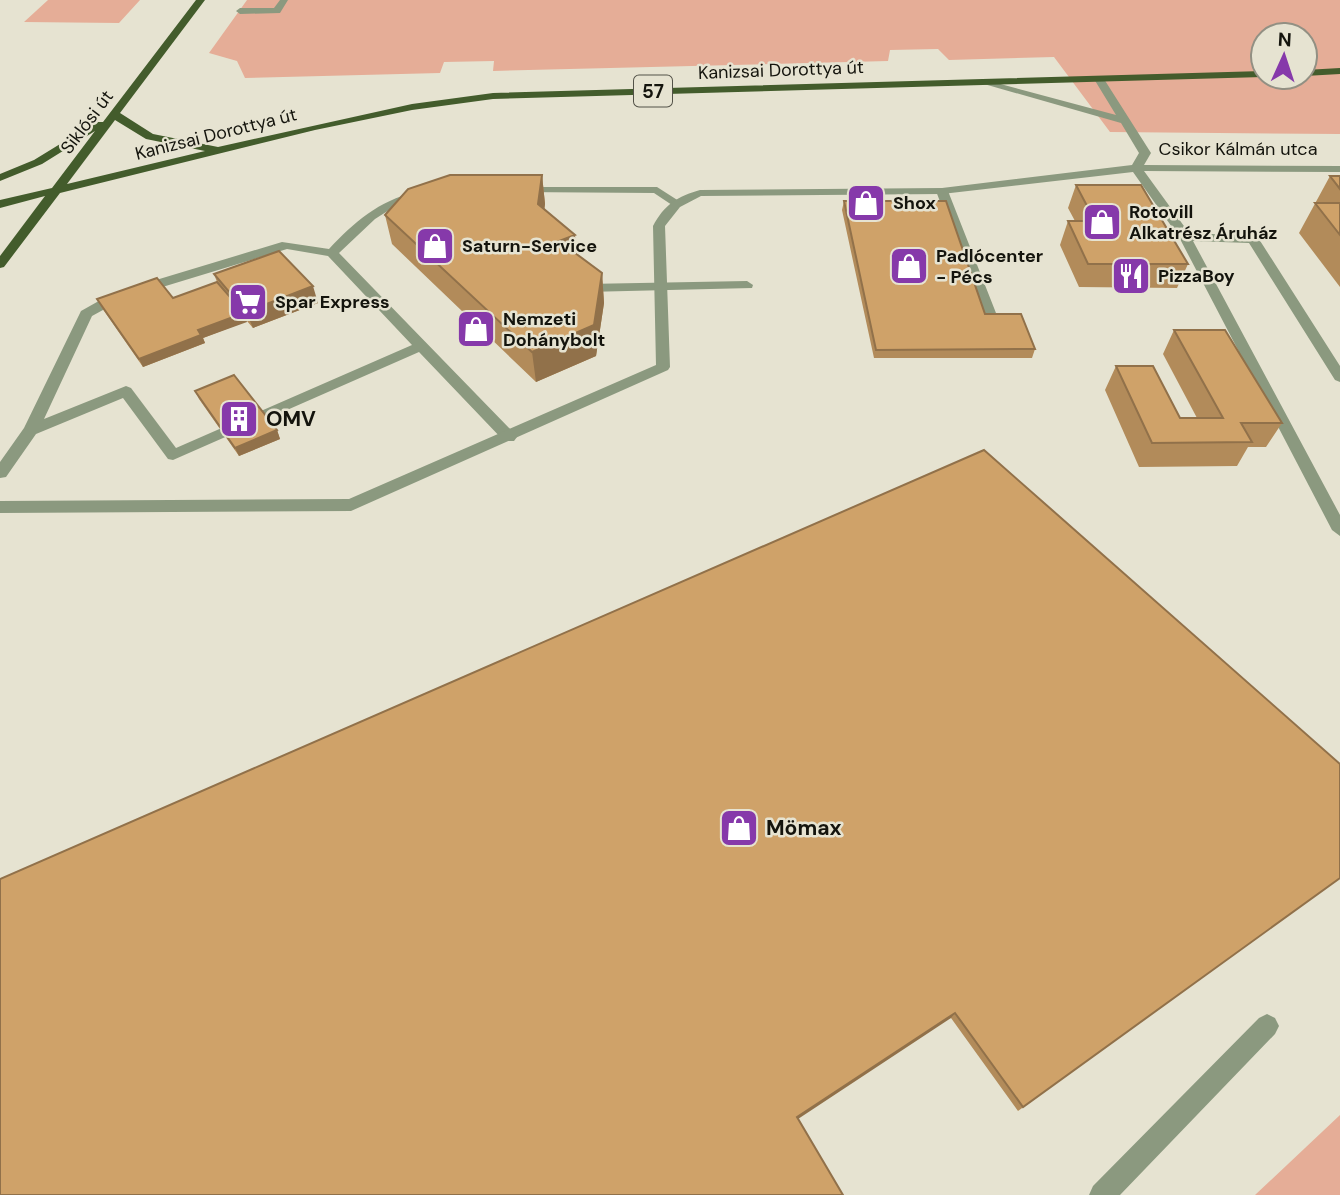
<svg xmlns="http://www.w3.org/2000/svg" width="1340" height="1195" font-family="'DM Sans',sans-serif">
	<rect width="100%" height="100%" fill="#e6e3d1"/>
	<!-- green -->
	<path fill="#e5ad97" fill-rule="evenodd" d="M48,0H140L119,23L24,22Z
		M247,0H1340V134L1110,132L1054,57L949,60L938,49L890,50L888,61L493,71L494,61L444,62L440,73L245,78L237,61L209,53ZM1263,35H1305V77H1263Z
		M1340,1115V1195H1255Z"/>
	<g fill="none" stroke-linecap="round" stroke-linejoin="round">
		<!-- service -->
		<path fill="#8b997f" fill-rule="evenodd" d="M280,0H288L280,13L240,14L236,11L240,8H274Z
			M521,187H657L682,203L672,205L654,193L517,192L515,190Z
			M938,189L948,191L996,313L994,316L989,317L982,313L936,191Z
			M415,192L425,194L397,205L375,219L339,253L514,433L517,437L514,441H504L419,352L173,460L168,459L123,398L36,434L6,477L0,478V462L24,428L81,311L113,293L282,242L329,249C354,222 379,201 415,192ZM287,249L328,256L412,345L176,448L131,388L126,386L44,419L92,316L123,299Z
			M747,281L753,285L752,288L586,292L580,288L586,284Z
			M1267,1014L1275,1018L1279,1026L1275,1034L1120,1195H1089L1093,1186L1259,1018Z"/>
		<!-- minor -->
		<path fill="#8b997f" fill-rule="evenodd" d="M1099,76L1104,79L1151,153L1144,165L1340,166V172L1144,171L1189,233L1257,236L1340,366V382L1335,380L1249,243L1193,241L1340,515V536L1332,530L1179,237L1133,172L942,194L701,196L680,207L665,226L670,367L668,370L351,511L0,513V501L349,499L656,365L653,226C664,205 678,196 700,190L942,188L1132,165L1139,153L1121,123L977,82L982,79L1116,115L1094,79Z"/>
		<!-- primary -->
		<path fill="#435c2c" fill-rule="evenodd" d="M196,0H205L120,113L153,134L218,147L412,104L493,93L1263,71V77L493,99L412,110L315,130L60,193L4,267L0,268V256L45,196L0,208V200L52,188L95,131L42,164L0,181V174L34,160L96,122H103ZM115,120L146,139L205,151L67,184Z
			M1340,68V74L1305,76V70Z"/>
	</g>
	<!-- wall -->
	<path fill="#b28b5a" d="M542,175L545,204L544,210L577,254L602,273L604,303L596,356L536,382L392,244L385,215Z
		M1330,176H1340V287L1299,233Z
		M1076,185L1188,264L1177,288L1079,287L1060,245L1068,221H1075L1068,208Z
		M844,201L985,314L1035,349L1032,358H874L842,210Z
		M214,274L318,303L253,328L247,321L203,338L205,343L143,367L102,308L97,299L173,298L217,282Z
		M1174,330L1282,423L1266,447H1248L1237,466L1139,467L1105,390L1116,366L1180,418H1197L1163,354Z
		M195,391L277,430L280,439L239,456L199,399Z
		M1340,878L1018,1111L951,1018L0,1195Z"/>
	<!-- shaded-wall -->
	<path fill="#91714a" d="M542,175L545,204L541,234L538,204Z
		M575,235L578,265L559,241Z
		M602,273L604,303L596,356L536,382L532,352Z
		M313,286L318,303L253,328L246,312Z
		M244,313L247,322L203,338L205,343L143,367L139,359L198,330Z
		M277,430L280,439L239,456L235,448Z
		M955,1013L951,1018L795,1121L797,1117Z"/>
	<!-- building -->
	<path fill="#cfa269" stroke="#91714a" stroke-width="2" d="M450,175H542L538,204L575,235L559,241L602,273L594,325L532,352L385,215L408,189Z
		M1330,176H1340V189Z
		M1076,185H1141L1188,264H1088L1068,221H1095Z
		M844,201H946L985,314H1021L1035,349L876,350Z
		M1315,203H1340V235Z
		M279,251L313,286L246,312L214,274Z
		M157,278L173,298L217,282L244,313L198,330L201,335L139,359L97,299Z
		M1174,330H1225L1282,423H1241L1252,442L1152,443L1116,366H1153L1180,418H1223Z
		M234,375L277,430L235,448L195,391Z
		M984,450L1340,764V878L1023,1107L955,1013L797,1117L843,1195H0V879Z"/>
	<!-- icons -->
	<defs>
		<g id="shop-square" transform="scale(2.0125)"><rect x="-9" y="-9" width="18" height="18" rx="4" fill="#8639aa" stroke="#e6e3d1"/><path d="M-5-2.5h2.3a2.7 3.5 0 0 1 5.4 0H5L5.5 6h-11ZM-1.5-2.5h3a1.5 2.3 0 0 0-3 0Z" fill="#fff"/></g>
		<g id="restaurant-square" transform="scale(2.0125)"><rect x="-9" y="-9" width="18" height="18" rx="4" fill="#8639aa" stroke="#e6e3d1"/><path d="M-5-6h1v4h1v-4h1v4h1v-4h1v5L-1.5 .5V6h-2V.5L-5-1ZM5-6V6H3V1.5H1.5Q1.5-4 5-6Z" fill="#fff"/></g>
		<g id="supermarket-square" transform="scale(2.0125)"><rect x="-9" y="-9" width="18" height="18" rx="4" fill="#8639aa" stroke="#e6e3d1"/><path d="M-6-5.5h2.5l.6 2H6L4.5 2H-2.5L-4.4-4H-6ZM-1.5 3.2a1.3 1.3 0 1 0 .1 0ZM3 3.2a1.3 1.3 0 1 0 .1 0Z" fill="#fff"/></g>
		<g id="building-square" transform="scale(2.0125)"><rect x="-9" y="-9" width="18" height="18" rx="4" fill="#8639aa" stroke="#e6e3d1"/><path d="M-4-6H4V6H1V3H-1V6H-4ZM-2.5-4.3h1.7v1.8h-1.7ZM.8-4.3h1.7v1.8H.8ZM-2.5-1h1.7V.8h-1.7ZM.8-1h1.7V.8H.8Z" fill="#fff"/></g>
	</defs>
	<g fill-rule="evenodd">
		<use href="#shop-square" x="866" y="203"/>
		<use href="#shop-square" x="1102" y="222"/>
		<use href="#shop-square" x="435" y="246"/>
		<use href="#shop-square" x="909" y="266"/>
		<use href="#restaurant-square" x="1131" y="276"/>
		<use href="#supermarket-square" x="248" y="302"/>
		<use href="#shop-square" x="476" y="329"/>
		<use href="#building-square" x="239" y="419"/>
		<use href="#shop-square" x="739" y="828"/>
	</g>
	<g text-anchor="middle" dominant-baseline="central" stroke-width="5" stroke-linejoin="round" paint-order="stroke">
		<!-- far-street labels -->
		<g font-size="18" fill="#14140d" stroke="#e6e3d1">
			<text transform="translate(781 70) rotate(-2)">Kanizsai Dorottya út</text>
			<text transform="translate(87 122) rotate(-53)">Siklósi út</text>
			<text transform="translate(216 134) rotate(-14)">Kanizsai Dorottya út</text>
			<text x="1238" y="149">Csikor Kálmán utca</text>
		</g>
		<!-- far-poi labels -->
		<g font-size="18" font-weight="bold" fill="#14140d" stroke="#e6e3d1" text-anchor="start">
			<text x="893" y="203">Shox</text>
			<text x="1129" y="212">Rotovill<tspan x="1129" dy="21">Alkatrész Áruház</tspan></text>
			<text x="462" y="246">Saturn-Service</text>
			<text x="936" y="256">Padlócenter<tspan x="936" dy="21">- Pécs</tspan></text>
			<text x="1158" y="276">PizzaBoy</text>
			<text x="275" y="302">Spar Express</text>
			<text x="503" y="319">Nemzeti<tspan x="503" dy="21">Dohánybolt</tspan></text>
		</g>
		<!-- shield labels -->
		<rect fill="#e6e3d1" stroke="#535248" stroke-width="2" x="634" y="75.5" width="38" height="31" rx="5"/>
		<g font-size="19" font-weight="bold" fill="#14140d">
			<text x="653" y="91">57</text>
		</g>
		<!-- poi labels -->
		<g font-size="21" font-weight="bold" fill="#14140d" stroke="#e6e3d1" text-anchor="start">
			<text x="266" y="419">OMV</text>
			<text x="766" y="828">Mömax</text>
		</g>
	</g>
	<!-- north arrow -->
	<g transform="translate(1284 56) rotate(3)"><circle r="33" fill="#e6e3d1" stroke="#929083" stroke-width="2"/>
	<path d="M0-5L12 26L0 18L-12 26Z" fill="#8639aa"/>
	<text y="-10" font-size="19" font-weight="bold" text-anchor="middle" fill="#14140d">N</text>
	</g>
</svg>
